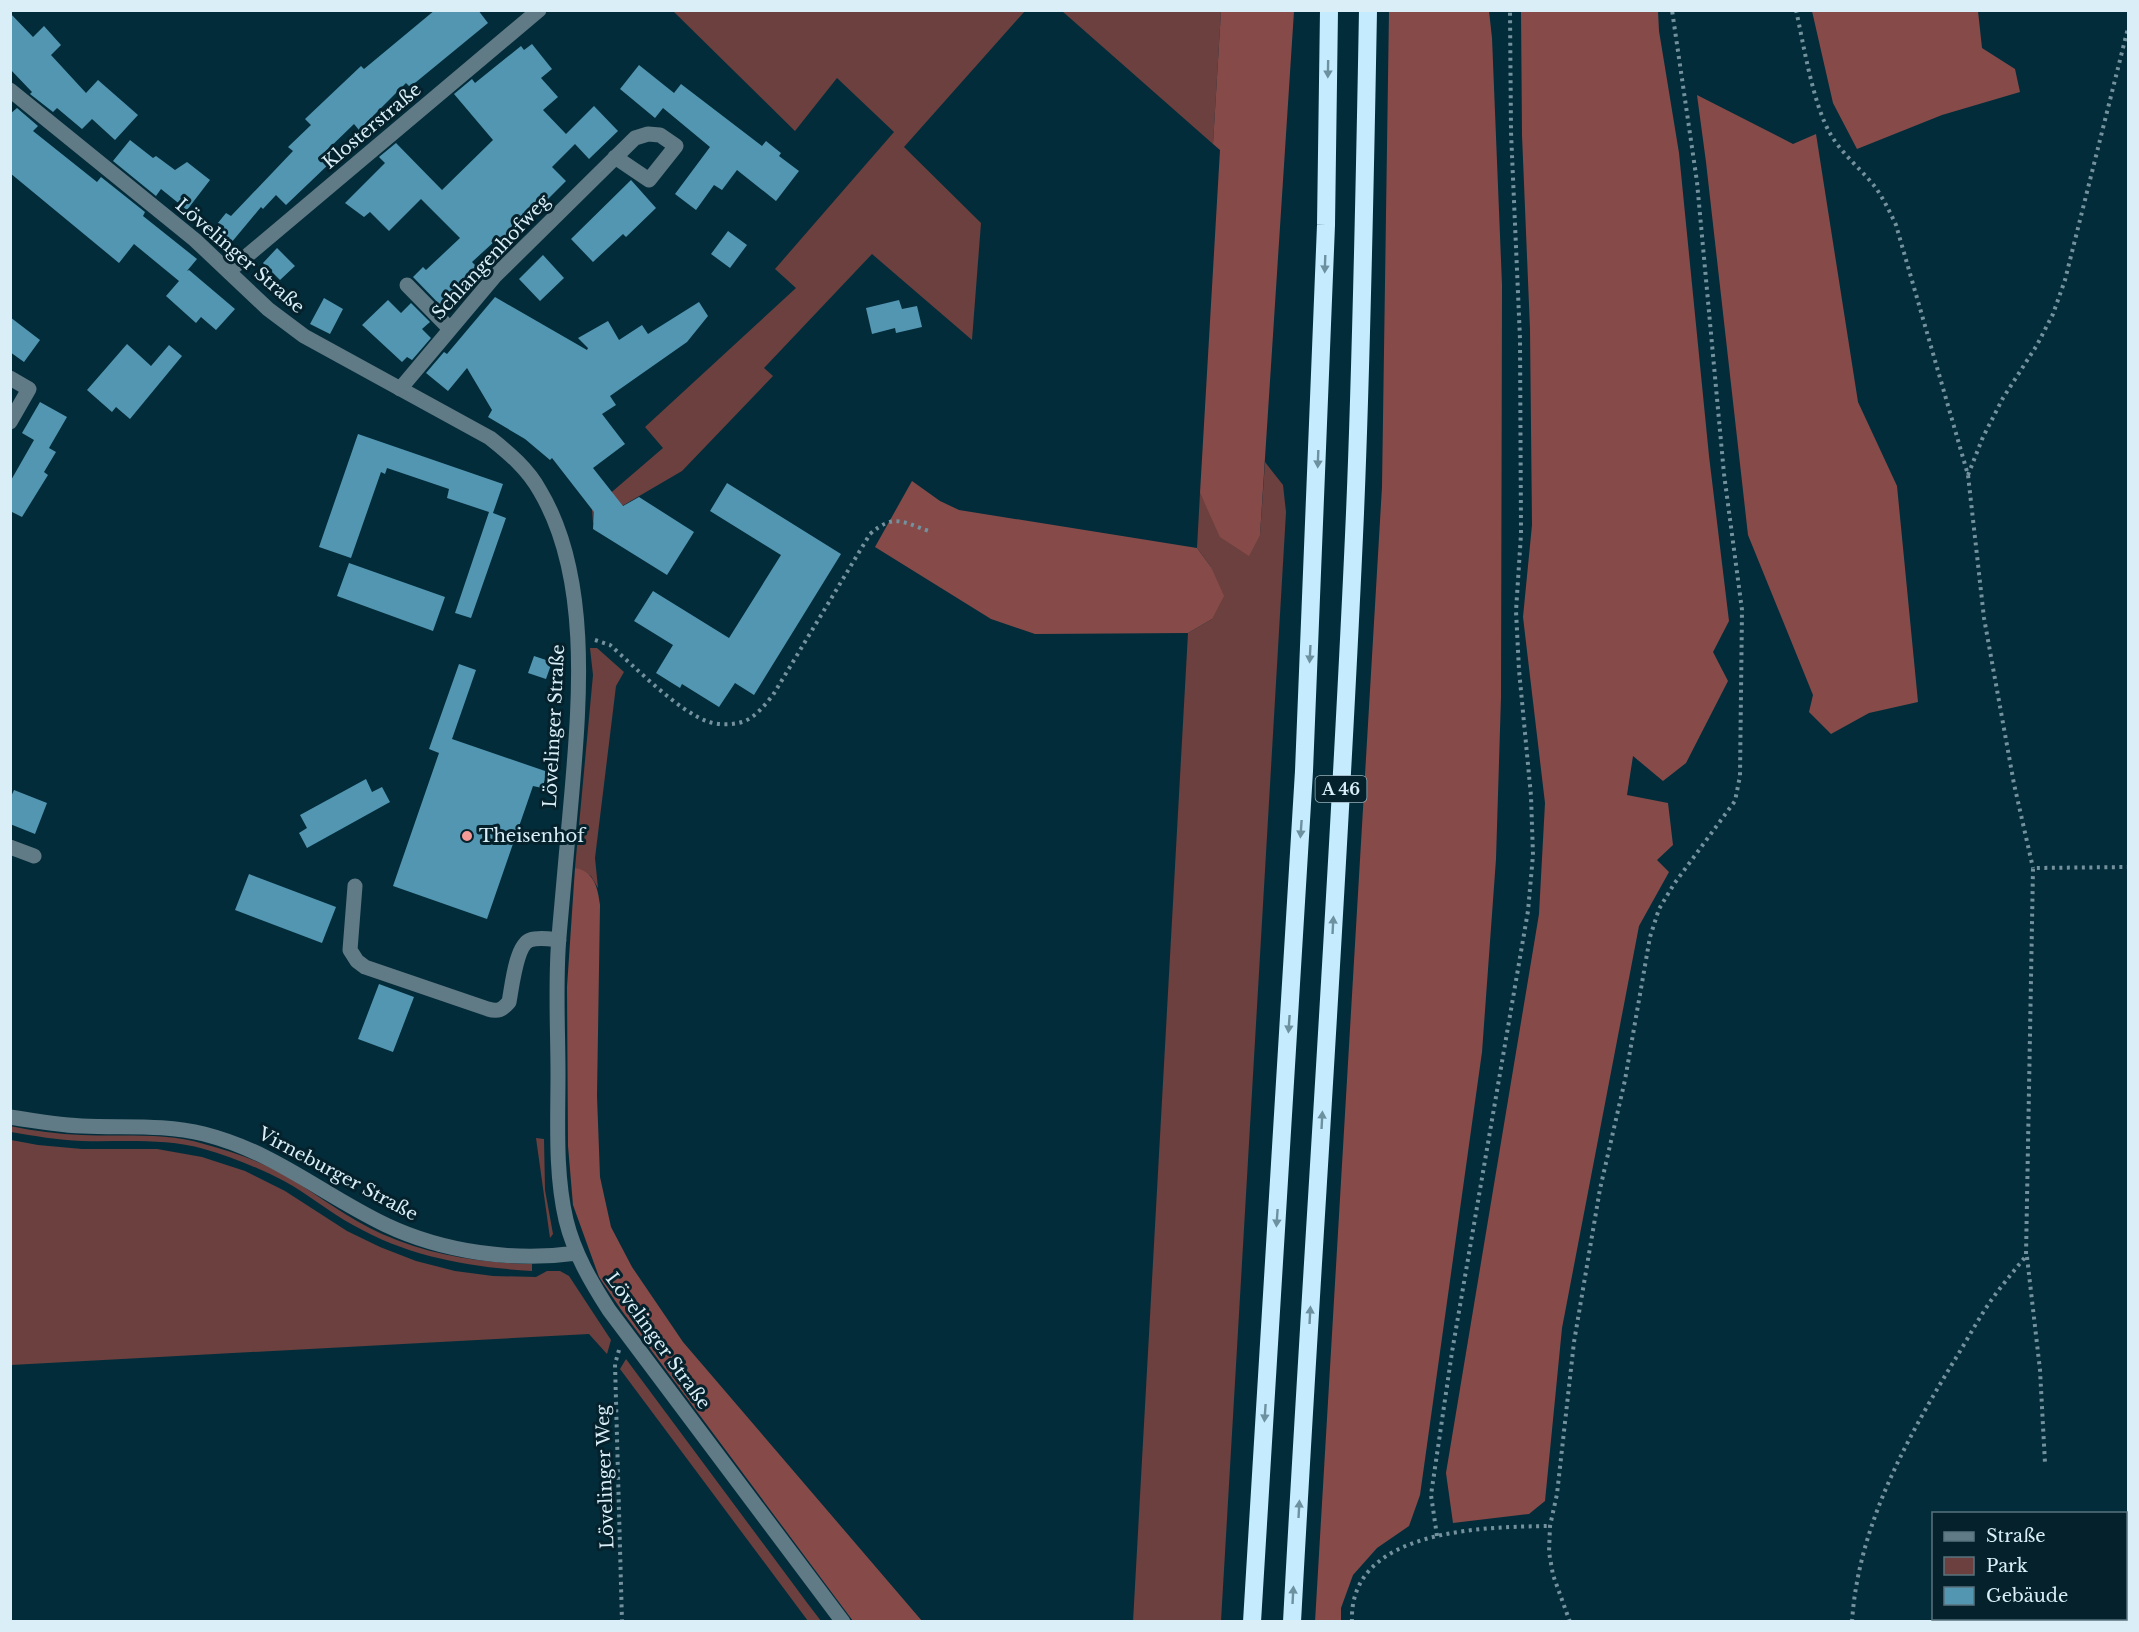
<svg xmlns="http://www.w3.org/2000/svg" width="2139" height="1632" font-family="'Libre Baskerville',serif">
	<rect width="100%" height="100%" fill="#032c3a"/>
	<!-- green -->
	<path fill="#6c403e" d="M673,11H1025L904,147L981,223L972,340L872,254L764,368L773,376L682,471L593,523L592,509L663,448L645,427L796,288L775,269L894,132L837,78L795,131Z
		M1062,11H1221L1213,144Z
		M1265,462L1283,485L1286,512L1221,1621L1133,1622L1188,633L1212,619L1211,567L1197,548L1200,493L1210,513L1260,535Z
		M590,648H597L624,672L616,686L595,858L598,888L591,876L575,868L593,675Z
		M10,1126C34,1131 58,1134 82,1135C123,1137 165,1132 204,1144C233,1152 263,1162 288,1177C319,1196 349,1219 382,1234C429,1255 480,1263 532,1264V1271C469,1267 409,1257 353,1225C329,1212 308,1194 284,1181C259,1168 232,1157 204,1149C165,1138 123,1142 82,1141C58,1140 34,1136 11,1132Z
		M536,1138L544,1139L545,1190L553,1234L550,1238Z
		M11,1140L38,1145L82,1149H157L202,1157L245,1171L285,1191L347,1231L380,1247L416,1261L455,1271L493,1276L536,1277L547,1271H560L569,1276L611,1340L607,1354L589,1334L11,1365Z
		M626,1359L808,1604L821,1621H808L620,1369Z"/>
	<!-- forest -->
	<path fill="#864b49" d="M1221,11H1294L1260,535L1249,556L1220,537L1200,493L1220,150L1213,144Z
		M1389,11H1489L1492,38L1502,285L1501,697L1496,859L1482,1052L1420,1495L1409,1526L1377,1548L1353,1575L1341,1608V1621L1315,1622L1382,487Z
		M1521,11H1658L1659,31L1679,153L1709,456L1729,621L1713,652L1728,681L1686,763L1663,781L1633,756L1627,795L1668,803L1673,845L1657,860L1669,872L1639,926L1562,1328L1545,1501L1529,1514L1453,1523L1446,1473L1539,914L1545,803L1523,617L1532,525L1530,329L1522,135Z
		M1812,11H1978L1982,48L2015,69L2020,92L1942,115L1857,149L1833,103Z
		M1697,95L1793,144L1816,134L1858,402L1897,486L1918,702L1869,713L1831,734L1809,712L1813,695L1748,535L1706,162Z
		M912,481L940,501L959,510L1197,548L1211,567L1224,596L1212,619L1188,633L1035,634L991,619L875,547Z
		M575,868C594,871 598,888 600,905L597,1096L600,1177L611,1227L632,1267L683,1342L922,1621H853L622,1311L599,1277L573,1205L568,1146L567,987Z"/>
	<!-- building -->
	<path fill="#5296b1" d="M435,10H478L488,23L410,87L406,83L359,130L354,124L323,154L331,162L286,205L276,195L263,209L261,207L226,249L209,234L226,213L231,216L293,151L288,147L311,125L305,119L361,66L364,69Z
		M10,13L33,37L44,26L61,45L51,55L86,93L98,80L138,115L115,140L92,119L82,129L57,108L53,112L30,94L32,92L10,69Z
		M532,44L552,69L541,78L558,97L543,110L566,134L594,106L618,131L589,159L575,144L552,167L566,181L501,246L496,240L472,262L478,268L450,295L454,299L444,309L413,277L423,267L426,270L460,238L421,199L389,231L370,212L364,217L345,203L385,163L379,157L396,143L442,190L493,140L454,94L472,79L475,83L521,46L524,50Z
		M639,65L674,93L681,84L762,146L766,141L781,153L779,156L799,171L776,201L737,170L722,190L714,185L696,210L675,194L710,147L663,108L655,118L620,89Z
		M17,108L38,126L33,131L97,182L101,177L145,212L143,216L197,259L187,271L189,270L235,309L216,330L201,317L196,323L166,296L179,281L134,244L119,263L10,173V114Z
		M130,140L153,158L156,156L175,170L187,162L210,180L187,210L161,189L156,196L113,161Z
		M631,180L656,208L626,237L623,234L593,262L571,239Z
		M728,231L747,245L730,268L711,254Z
		M277,248L295,266L280,280L263,263Z
		M543,255L564,278L540,301L519,279Z
		M495,297L587,350L588,348L578,338L608,321L619,340L642,325L648,334L699,302L708,316L687,342L610,396L616,405L602,414L625,444L593,468L623,506L639,497L694,532L667,575L593,529L594,512L552,458L550,460L525,439L488,417L492,410L467,368L448,391L426,373L444,352L447,354Z
		M324,298L343,309L330,334L310,324Z
		M388,300L401,313L411,303L430,322L422,329L431,338L412,360L407,357L402,362L362,325Z
		M899,300L902,309L917,306L922,327L896,333L895,328L872,334L866,308Z
		M10,317L40,340L24,362L10,352Z
		M127,344L151,366L169,345L182,356L130,419L116,407L112,412L87,390Z
		M40,402L67,417L49,448L56,452L44,472L48,475L22,517L10,511V482L34,440L22,433Z
		M358,434L503,484L493,513L506,518L471,618L455,613L489,512L447,498L449,489L387,468L385,474L381,472L351,558L319,547Z
		M727,483L841,554L754,695L735,683L719,707L682,684L680,688L656,673L673,645L634,621L653,591L729,638L781,555L710,511Z
		M349,563L445,597L433,631L337,596Z
		M534,656L552,662L546,679L528,673Z
		M459,664L476,670L452,739L548,772L542,788L533,786L487,919L393,886L439,753L429,749Z
		M366,779L372,792L382,787L390,802L307,848L299,833L307,828L300,815Z
		M14,790L47,803L35,834L10,824V799Z
		M249,874L336,907L322,943L235,910Z
		M379,984L414,997L393,1052L358,1039Z"/>
	<g fill="none" stroke-linecap="round" stroke-linejoin="round">
		<!-- path -->
		<path stroke="#74929e" stroke-width="4" stroke-dasharray="3 4.5" stroke-linecap="butt" d="M1796,10C1804,46 1813,105 1831,135C1843,155 1862,170 1876,188C1884,200 1890,212 1896,225L1968,475L1984,618L2014,784L2033,868
			M1968,475L1983,437L2003,398L2037,345L2053,314L2065,280L2128,28
			M595,640L610,645C635,667 679,712 709,722C719,725 732,725 742,722C755,718 764,706 773,695L870,534C894,513 902,522 929,531
			M2027,1257L2040,1370L2045,1463
			M619,1350L615,1364L622,1622
			M1437,1536L1431,1495L1452,1352L1528,911L1533,855L1531,796L1519,670L1516,611L1521,534L1520,339L1511,132L1510,10
			M1352,1622C1348,1528 1485,1527 1550,1526
			M1570,1622L1553,1575L1549,1552L1550,1526L1557,1494L1574,1342L1600,1189L1625,1080L1650,937L1659,909L1674,884L1735,801L1740,776L1742,610L1724,474L1697,182L1672,10
			M1852,1622C1858,1527 1906,1440 1954,1361C1966,1342 1977,1321 1990,1302C2001,1286 2014,1271 2026,1256L2033,868L2128,867"/>
		<!-- minor -->
		<path stroke="#607a86" stroke-width="15" d="M10,90L195,240L268,309L304,336L490,438C509,453 528,469 540,491C590,575 580,697 572,791C568,839 563,888 559,937C555,982 558,1028 558,1074C558,1122 555,1173 566,1220C574,1253 591,1282 609,1310L843,1622
			M229,271L539,10
			M407,285L450,329
			M10,378L29,389L10,422
			M400,389L495,276L635,138L648,134L660,135L676,146L649,180L615,157
			M10,847L34,856
			M355,886L350,950L357,961L365,967L488,1009C498,1012 502,1010 509,1002C512,987 516,945 530,940C539,937 550,939 559,940
			M10,1117C34,1121 58,1125 82,1126C123,1128 164,1124 204,1134C275,1152 323,1195 386,1225C443,1252 514,1262 577,1253"/>
		<!-- highway -->
		<path stroke="#c4ecfe" stroke-width="18" d="M1252,1622L1304,771L1326,225L1329,10
			M1292,1622C1312,1252 1339,883 1355,513C1362,346 1365,178 1368,10"/>
	</g>
	<!-- one-way arrows -->
	<defs><path id="oneway-solid" d="M-6-.8H1V-3.2L6.5 0L1 3.2V.8H-6Z" transform="scale(1.5)"/></defs>
	<g fill="#6e91a0">
		<use href="#oneway-solid" transform="translate(1328 69) rotate(91)"/>
		<use href="#oneway-solid" transform="translate(1325 264) rotate(92)"/>
		<use href="#oneway-solid" transform="translate(1318 459) rotate(92)"/>
		<use href="#oneway-solid" transform="translate(1310 654) rotate(93)"/>
		<use href="#oneway-solid" transform="translate(1301 829) rotate(94)"/>
		<use href="#oneway-solid" transform="translate(1333 925) rotate(-87)"/>
		<use href="#oneway-solid" transform="translate(1289 1024) rotate(94)"/>
		<use href="#oneway-solid" transform="translate(1322 1120) rotate(-87)"/>
		<use href="#oneway-solid" transform="translate(1277 1218) rotate(94)"/>
		<use href="#oneway-solid" transform="translate(1310 1315) rotate(-87)"/>
		<use href="#oneway-solid" transform="translate(1265 1413) rotate(94)"/>
		<use href="#oneway-solid" transform="translate(1299 1509) rotate(-87)"/>
		<use href="#oneway-solid" transform="translate(1293 1595) rotate(-87)"/>
	</g>
	<!-- markers -->
	<circle fill="#f59b97" stroke="#04212c" stroke-width="2" cx="467" cy="836" r="6"/>
	<g text-anchor="middle" dominant-baseline="central" stroke-width="6" stroke-linejoin="round" paint-order="stroke">
		<!-- shield labels -->
		<rect fill="#04212c" stroke="#99b0ba" stroke-width="1.5" x="1315.5" y="776" width="51" height="26" rx="4.5"/>
		<g font-size="16" font-weight="bold" fill="#d9eef7">
			<text x="1341" y="789">A 46</text>
		</g>
		<!-- street labels -->
		<g font-size="18" fill="#d9eef7" stroke="#04212c">
			<text transform="translate(372 126) rotate(-40)">Klosterstraße</text>
			<text transform="translate(240 256) rotate(41)">Lövelinger Straße</text>
			<text transform="translate(491 257) rotate(-47)">Schlangenhofweg</text>
			<text transform="translate(554 726) rotate(-87)">Lövelinger Straße</text>
			<text transform="translate(338 1174) rotate(28)">Virneburger Straße</text>
			<text transform="translate(658 1341) rotate(54)">Lövelinger Straße</text>
			<text transform="translate(605 1477) rotate(-92)">Lövelinger Weg</text>
		</g>
		<!-- poi labels -->
		<g font-size="18" fill="#d9eef7" stroke="#04212c" text-anchor="start">
			<text x="479" y="836">Theisenhof</text>
		</g>
	</g>
	<!-- border -->
	<rect width="2139" height="1632" fill="none" stroke="#d9eef7" stroke-width="24"/>
	<!-- legend -->
	<rect x="1932" y="1512" width="195" height="108" fill="#04212c" stroke="#59737d" stroke-width="1.5"/>
	<rect x="1944" y="1532" width="30" height="9" fill="#607a86" stroke="#59737d" stroke-width="1.5"/>
	<text x="1986" y="1542" font-size="18" fill="#d9eef7">Straße</text>
	<rect x="1944" y="1557" width="30" height="18" fill="#6c403e" stroke="#59737d" stroke-width="1.5"/>
	<text x="1986" y="1572" font-size="18" fill="#d9eef7">Park</text>
	<rect x="1944" y="1587" width="30" height="18" fill="#5296b1" stroke="#59737d" stroke-width="1.5"/>
	<text x="1986" y="1602" font-size="18" fill="#d9eef7">Gebäude</text>
</svg>
